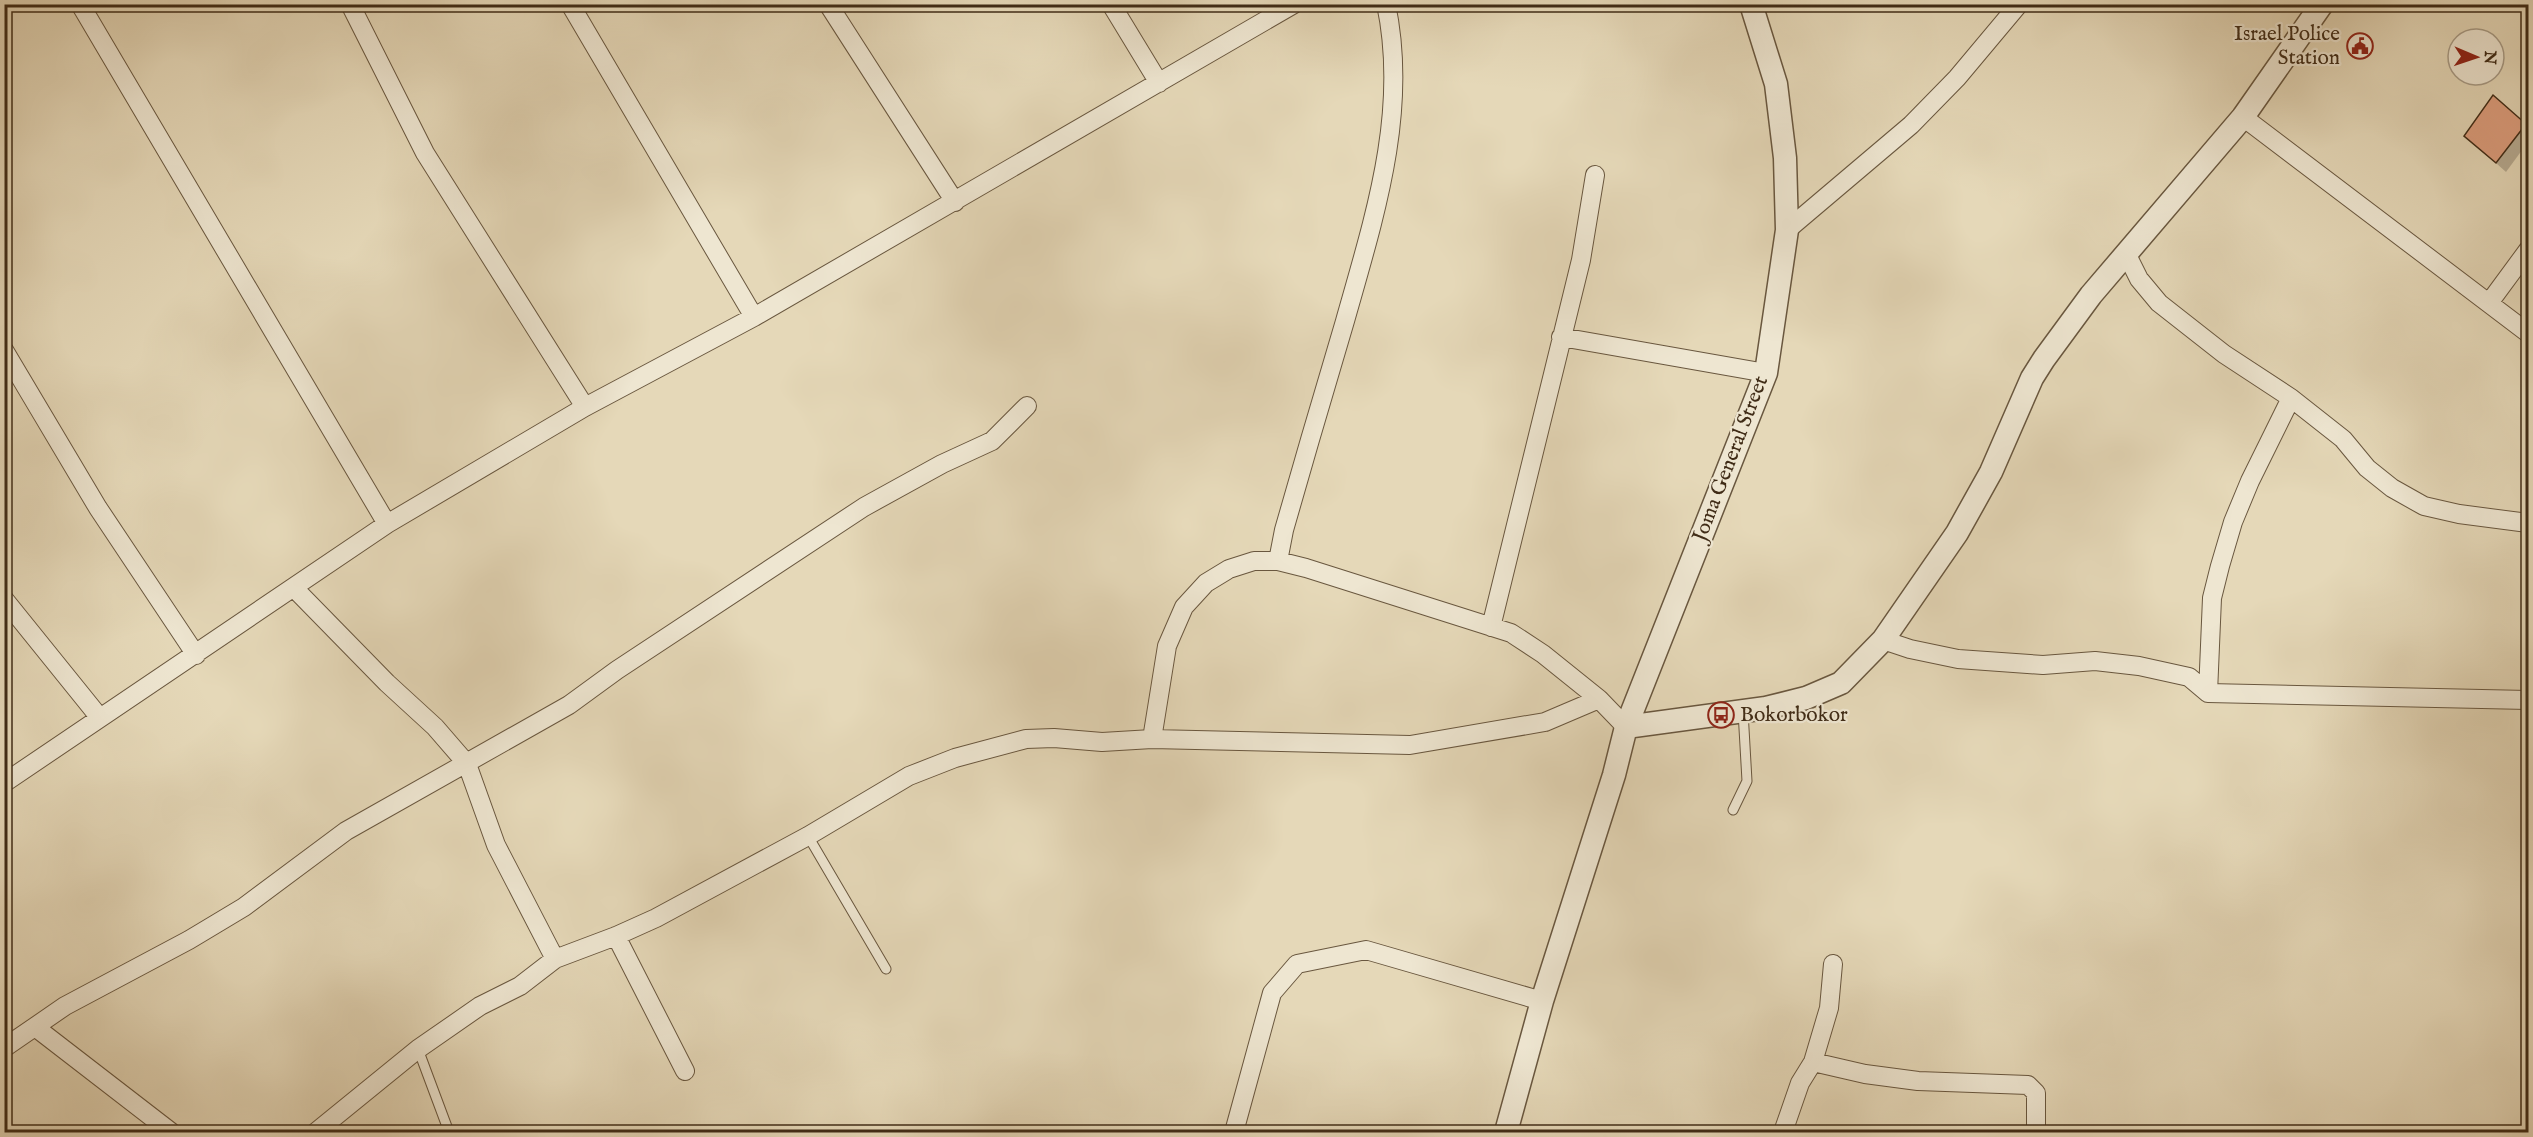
<svg xmlns="http://www.w3.org/2000/svg" width="2533" height="1137" font-family="'IM FELL English',serif">
	<rect width="100%" height="100%" fill="#e5d8b8"/>
	<filter id="stains"><feTurbulence type="fractalNoise" baseFrequency=".00333" numOctaves="4"/><feColorMatrix values="0 0 0 0 .2 0 0 0 0 .09 0 0 0 0 .02 0 0 0 .5 -.17"/></filter>
	<radialGradient id="worn" r=".72"><stop offset=".6" stop-color="#630" stop-opacity="0"/><stop offset="1" stop-color="#630" stop-opacity=".3"/></radialGradient>
	<!-- shadow -->
	<path fill="#0003" d="M2493,97L2528,129V142L2506,172L2476,145Z"/>
	<!-- building -->
	<path fill="#de9f7f" stroke="#402c17" stroke-width="1.5" d="M2493,95L2526,124L2496,163L2464,136Z"/>
	<g fill="none" stroke-linecap="round" stroke-linejoin="round">
		<!-- service casing -->
		<g stroke="#69573f" stroke-width="11">
			<path id="service" d="M1733,810L1747,781L1743,711
				M808,836L886,969
				M418,1049L449,1132"/>
		</g>
		<!-- minor casing -->
		<g stroke="#69573f" stroke-width="20">
			<path id="minor" d="M80,4L387,524
				M350,4L425,153L585,407
				M570,4L754,317
				M828,4L955,202
				M1111,4L1159,83
				M2243,117L2528,333
				M1787,230L1911,125L1957,78L2019,4
				M2127,255L2139,279L2159,303L2224,354L2291,398L2343,439L2367,468L2392,488L2424,506L2459,514L2528,523
				M2489,303L2528,250
				M1561,337L1766,373
				M4,350L98,508L196,655
				M1278,561L1284,530C1304,460 1324,391 1345,321C1374,218 1409,112 1386,4
				M294,588L387,683L435,727L467,764L496,845L555,959
				M4,599L100,718
				M1491,627L1581,260L1595,175
				M1883,640L1910,649L1958,659L2043,665L2095,661L2139,666L2189,677L2208,693L2528,700
				M2208,693L2212,598L2220,566L2233,522L2250,481L2291,398
				M1152,739L1167,646L1184,607L1206,583L1229,569L1254,561H1278L1306,568L1511,633L1543,654L1599,699
				M4,783L387,524L585,407L754,317L1294,4
				M616,936L685,1071
				M35,1027L171,1132
				M4,1048L65,1006L189,940L244,907L346,831L569,705L617,670L864,507L942,464L992,441L1027,406
				M1813,1062L1865,1074L1918,1081L2028,1085L2036,1093V1132
				M316,1132L418,1049L480,1006L520,986L555,959L616,936L656,918L808,836L909,776L955,758L1026,739L1054,738L1102,742L1152,739L1410,745L1545,722L1599,699L1626,727
				M1234,1132L1272,993L1297,964L1366,950L1542,1001
				M1783,1132L1800,1083L1813,1062L1829,1008L1833,964"/>
		</g>
		<!-- tertiary casing -->
		<g stroke="#69573f" stroke-width="25">
			<path id="tertiary" d="M1626,727L1766,708L1806,698L1841,683L1883,640L1957,533L1991,472L2032,378L2044,359L2091,295L2243,117L2322,4
				M1506,1132L1542,1001L1614,775L1626,727L1766,373L1787,230L1785,158L1776,84L1751,4"/>
		</g>
		<!-- service -->
		<use href="#service" stroke="#eee6d1" stroke-width="9"/>
		<!-- minor -->
		<use href="#minor" stroke="#eee6d1" stroke-width="18"/>
		<!-- tertiary -->
		<use href="#tertiary" stroke="#eee6d1" stroke-width="22"/>
	</g>
	<!-- icons -->
	<defs>
		<g id="civic-ring" transform="scale(1.35)"><circle r="9.5" fill="#eee6d1" stroke="#8f2418" stroke-width="1.5"/><path d="M-.6-6.5H3V-4.5H.6V-3L4-1V1h2V6H-6V1h2V-1L-.6-3ZM-1.2 2.5V6h2.4V2.5Z" fill="#8f2418"/></g>
		<g id="bus-ring" transform="scale(1.35)"><circle r="9.5" fill="#eee6d1" stroke="#8f2418" stroke-width="1.5"/><path d="M-5-6H5V4H4V6H2V4H-2V6H-4V4H-5ZM-3.5-4V0h7V-4ZM-3.5 1.2v1.5H-2V1.2ZM2 1.2v1.5H3.5V1.2Z" fill="#8f2418"/></g>
	</defs>
	<g fill-rule="evenodd">
		<use href="#civic-ring" x="2360" y="46"/>
		<use href="#bus-ring" x="1721" y="715"/>
	</g>
	<g text-anchor="middle" dominant-baseline="central" stroke-width="4.5" stroke-linejoin="round" paint-order="stroke">
		<!-- poi labels -->
		<g font-size="21" fill="#402c17" stroke="#eee6d1" text-anchor="end">
			<text x="2340" y="34">Israel Police<tspan x="2340" dy="24">Station</tspan></text>
			<text x="1740" y="715" text-anchor="start">Bokorbokor</text>
		</g>
		<!-- street labels -->
		<g font-size="21" fill="#402c17" stroke="#eee6d1">
			<text transform="translate(1731 459) rotate(-69)">Joma General Street</text>
		</g>
	</g>
	<!-- margin -->
	<rect width="2533" height="1137" fill="none" stroke="#e5d8b8" stroke-width="24"/>
	<rect x="6" y="6" width="2521" height="1125" fill="none" stroke="#402c17" stroke-width="3"/>
	<rect x="12" y="12" width="2509" height="1113" fill="none" stroke="#402c17" stroke-width="1.5"/>
	<!-- north arrow -->
	<g transform="translate(2476 57) rotate(92)"><circle r="28" fill="#eee6d1" stroke="#a89c87" stroke-width="1.5"/>
	<path d="M0-4.5L10 22L0 15L-10 22Z" fill="#8f2418"/>
	<text y="-9" font-size="16" font-weight="bold" text-anchor="middle" fill="#402c17">N</text>
	</g>
	<rect width="100%" height="100%" filter="url(#stains)"/>
	<rect width="100%" height="100%" fill="url(#worn)"/>
</svg>
